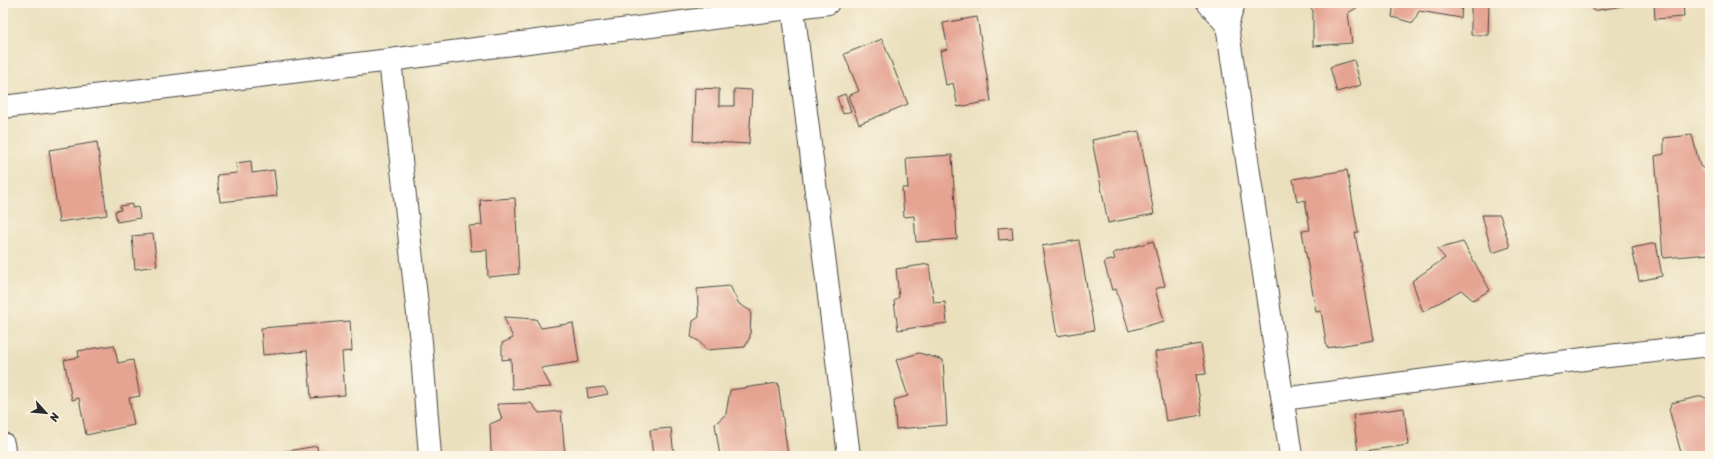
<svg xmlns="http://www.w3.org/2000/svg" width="1713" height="459" font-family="Sriracha,sans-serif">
	<rect width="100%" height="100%" fill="#fcf5e5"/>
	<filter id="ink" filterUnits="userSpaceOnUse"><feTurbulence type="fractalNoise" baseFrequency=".025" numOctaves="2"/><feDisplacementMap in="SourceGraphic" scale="8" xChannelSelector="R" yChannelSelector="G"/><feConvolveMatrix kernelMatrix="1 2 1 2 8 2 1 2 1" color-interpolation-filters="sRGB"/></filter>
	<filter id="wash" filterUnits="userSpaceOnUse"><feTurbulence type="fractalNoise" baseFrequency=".012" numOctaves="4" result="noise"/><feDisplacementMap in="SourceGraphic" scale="16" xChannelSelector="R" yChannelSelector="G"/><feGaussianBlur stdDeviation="0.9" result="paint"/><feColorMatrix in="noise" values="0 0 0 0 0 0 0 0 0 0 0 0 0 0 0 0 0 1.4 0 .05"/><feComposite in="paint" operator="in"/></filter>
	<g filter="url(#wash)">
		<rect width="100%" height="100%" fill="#eae0be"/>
		<g id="blocks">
			<!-- building -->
			<path fill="#e5a392" d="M1308,3H1357L1358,7L1348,13L1352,43L1313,46V11Z
				M1394,3H1462L1461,18L1419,11L1413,23L1392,17Z
				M1471,3H1489L1488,35H1471Z
				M1592,3H1629V5L1593,11Z
				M1654,3H1683L1684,17L1655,19Z
				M977,17L991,101L958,107L953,83L946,85L940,51L948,49L943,23Z
				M882,39L908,104L859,124L848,96L859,91L844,54Z
				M1354,60L1361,85L1337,92L1330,67Z
				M695,88L719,89V106H734V89L752,90L749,144L693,141Z
				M845,94L851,111L843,114L837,97Z
				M1139,131L1154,214L1108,223L1092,140Z
				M1692,135L1700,166L1710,173V254L1663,258L1655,156L1664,154V138Z
				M97,142L107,215L59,222L49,150Z
				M952,155L957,239L916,242L914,216L904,217L902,188H908L906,158Z
				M251,161L252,173L274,170L277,196L220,202L217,175L237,173L236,163Z
				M1347,170L1358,232L1355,233L1374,340L1327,348L1321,311L1316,312L1302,231L1310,230L1305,200L1297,202L1293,179Z
				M515,198L519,274L488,277L487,250L471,251L469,226L482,225L480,200Z
				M132,204V208L138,207L140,218L117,222L115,211L121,210L120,206Z
				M1482,215H1500L1510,247L1492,253Z
				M1012,227L1013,239L999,240L998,228Z
				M153,234L157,266L135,269L132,236Z
				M1079,240L1094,330L1057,336L1042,246Z
				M1153,241L1165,286L1155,289L1164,321L1129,331L1116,289L1112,290L1104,262L1115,259L1113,253Z
				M1463,242L1490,290L1473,300L1461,290L1423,312L1412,281L1445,258L1437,249Z
				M1656,243L1662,276L1639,281L1632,248Z
				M929,264L934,303L945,302L947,323L898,330L894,301L899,297L896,269Z
				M730,286L739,304L751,311L750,337L745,347L706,350L699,341L691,337L693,321L699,317L697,289Z
				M504,317L536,319L541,328L573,323L579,362L541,368L551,387L512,389L511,359L502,360V343L513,338Z
				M350,321L352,351L342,352L345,395L311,398L307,351L263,355L261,328Z
				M1201,344L1206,374L1196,375L1202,415L1166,421L1155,352Z
				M114,345L118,363L133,360L140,396L129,398L134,425L86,435L79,398L72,400L64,360L79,357L78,351Z
				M919,353L943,360L947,425L896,429L894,400L908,396L896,360Z
				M778,383L788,456H720L715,424L726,414L730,390Z
				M604,387L608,394L588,398L587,389Z
				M1702,396L1710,401V456H1682L1669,409L1672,403Z
				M531,403L539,413L561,411L565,456H505L491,452L490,424L502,419L497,404Z
				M1404,408L1408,445L1358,452L1353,415Z
				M671,428L674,456H653L650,430Z
				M317,446L318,454H324V456H277L276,453Z"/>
		</g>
	</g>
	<g filter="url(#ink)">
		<use href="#blocks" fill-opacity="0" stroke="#484641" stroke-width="1"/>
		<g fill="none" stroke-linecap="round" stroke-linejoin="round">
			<!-- minor casing -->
			<g stroke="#484641" stroke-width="24">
				<path id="minor" d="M1208,3L1227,25L1234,3
					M793,8L849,456
					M1227,25L1291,456
					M390,60L421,342L430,456
					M3,107L390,60L828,3
					M1283,399L1599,357L1710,345
					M3,444L5,456"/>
			</g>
			<!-- minor -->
			<use href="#minor" stroke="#fff" stroke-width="22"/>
		</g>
	</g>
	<!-- margin -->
	<rect width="1713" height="459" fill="none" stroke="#fcf5e5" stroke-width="16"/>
	<!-- north arrow -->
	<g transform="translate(46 413) rotate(117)" stroke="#fcf5e5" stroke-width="3" paint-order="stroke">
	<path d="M0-3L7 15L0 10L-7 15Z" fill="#2b2b2b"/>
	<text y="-6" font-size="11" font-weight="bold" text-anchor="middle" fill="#2b2b2b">N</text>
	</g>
</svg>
